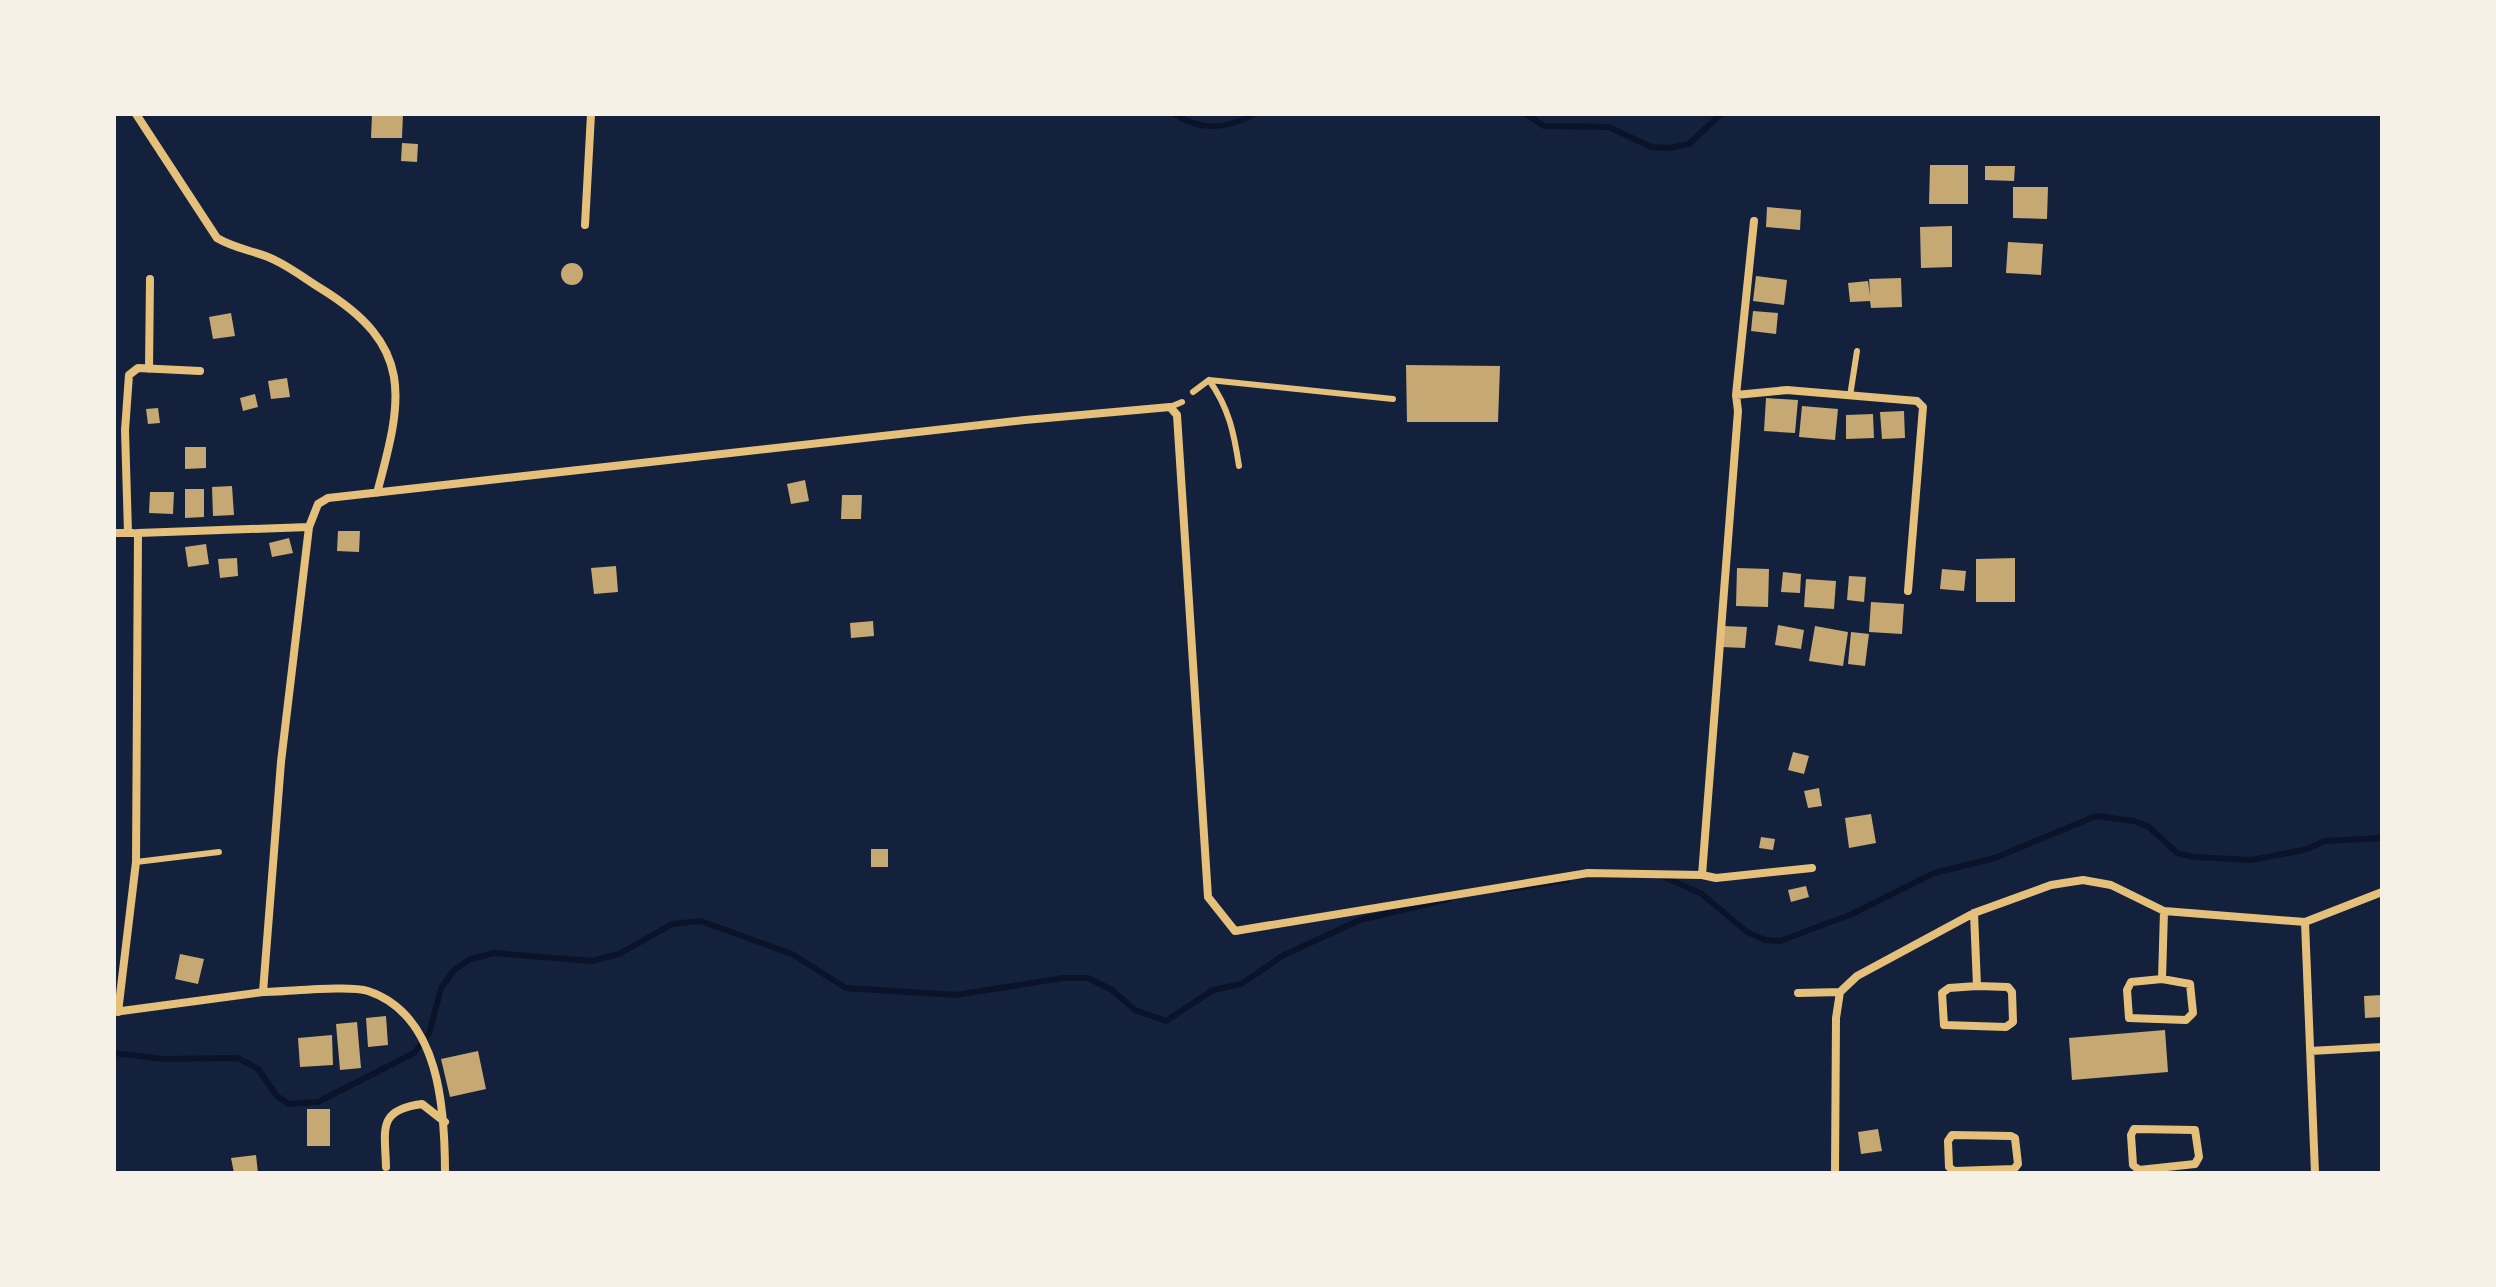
<svg xmlns="http://www.w3.org/2000/svg" width="2496" height="1287" font-family="'IBM Plex Sans',sans-serif">
	<rect width="100%" height="100%" fill="#14213d"/>
	<g fill="none" stroke-linecap="round" stroke-linejoin="round">
		<!-- stream -->
		<path stroke="#0b132b" stroke-width="6" d="M1175,114C1201,132 1227,129 1254,114
			M1526,114L1544,126L1609,127L1651,147L1669,148L1689,144L1721,114
			M1662,876L1702,894L1747,932L1765,940L1780,941L1852,914L1934,873L1995,858L2096,816L2134,821L2149,827L2177,853L2194,857L2251,860L2304,850L2325,841L2382,838
			M1503,890L1567,880
			M114,1053L163,1059L238,1058L258,1069L277,1096L289,1104L318,1102L414,1053L429,1034L441,988L455,969L471,959L494,953L592,961L619,954L672,924L701,921L792,954L846,988L956,995L1063,978H1088L1112,990L1135,1010L1166,1021L1213,990L1241,984L1284,955L1360,920L1449,899"/>
	</g>
	<!-- building -->
	<path fill="#c6a872" d="M372,114H403L402,138H371Z
		M402,143L418,144L417,162L401,161Z
		M1930,165H1968V204H1929Z
		M1985,166H2015L2014,181L1985,180Z
		M2013,187H2048L2047,219L2013,218Z
		M1767,207L1801,210L1800,230L1766,227Z
		M1952,226V267L1921,268L1920,227Z
		M2008,242L2043,244L2041,275L2006,273Z
		M561 274a11 11 0 1 1 22 0a11 11 0 1 1-22 0Z
		M1756,276L1787,280L1784,305L1753,301Z
		M1901,278L1902,307L1871,308L1870,301L1850,302L1848,283L1868,281L1870,296L1869,279Z
		M1753,311L1778,313L1776,334L1751,331Z
		M231,313L235,336L213,339L209,317Z
		M1406,365L1500,366L1498,422H1407Z
		M287,378L290,397L271,399L268,381Z
		M255,394L258,407L243,411L240,398Z
		M1766,398L1798,400L1795,433L1764,431Z
		M1802,406L1838,409L1835,440L1799,437Z
		M158,408L160,423L148,424L146,409Z
		M1904,411L1905,438L1882,439L1880,412Z
		M1873,414L1874,438L1846,439V415Z
		M185,447H206V468L185,469Z
		M805,480L809,501L791,504L787,484Z
		M232,486L234,515L213,516L212,487Z
		M185,489H204V517L185,518Z
		M150,492H174L173,514L149,513Z
		M842,495H862L861,519H841Z
		M338,531H360L359,552L337,551Z
		M289,538L293,553L272,557L269,543Z
		M206,544L209,564L188,567L185,547Z
		M237,558L238,576L220,578L218,559Z
		M2015,558V602H1976V559Z
		M616,566L618,592L594,594L591,568Z
		M1737,568L1769,569L1768,607L1736,606Z
		M1942,569L1966,571L1964,591L1940,589Z
		M1783,572L1801,574L1800,593L1781,592Z
		M1849,576L1866,577L1864,602L1847,600Z
		M1806,579L1836,581L1834,609L1804,607Z
		M1871,602L1904,604L1902,634L1869,632Z
		M873,621L874,636L851,638L850,623Z
		M1778,625L1804,630L1801,649L1775,645Z
		M1723,626L1747,627L1745,648L1722,647Z
		M1815,626L1848,632L1843,666L1809,661Z
		M1851,632L1869,634L1865,666L1848,664Z
		M1793,752L1809,756L1804,774L1788,770Z
		M1819,788L1822,806L1808,808L1804,791Z
		M1871,814L1876,843L1849,848L1845,818Z
		M1761,837L1775,839L1773,850L1759,848Z
		M871,849H888V867H871Z
		M1806,886L1809,897L1791,902L1788,890Z
		M180,954L204,959L198,984L175,979Z
		M2382,995V1017L2365,1018L2364,996Z
		M386,1016L388,1045L368,1047L366,1018Z
		M357,1022L361,1068L340,1070L336,1024Z
		M2165,1030L2168,1072L2072,1080L2069,1038Z
		M332,1035L333,1065L300,1067L298,1038Z
		M478,1051L486,1089L450,1097L441,1059Z
		M307,1109H330V1146H307Z
		M1878,1129L1882,1151L1861,1154L1858,1132Z
		M256,1155L258,1173H234L231,1158Z"/>
	<g fill="none" stroke-linecap="round" stroke-linejoin="round">
		<!-- service -->
		<path stroke="#e5c07b" stroke-width="6" d="M1209,380C1229,408 1234,433 1239,466
			M1193,392L1209,380L1393,399
			M1850,396L1857,351
			M1170,407L1182,402
			M136,862L219,852"/>
		<!-- minor -->
		<path stroke="#e5c07b" stroke-width="8" d="M136,114L217,238C234,248 250,250 268,257C286,264 304,278 320,288C415,346 403,397 377,493
			M585,225L591,114
			M149,369L150,279
			M1736,395L1754,221
			M114,533H133
			M128,533L125,430L129,375L138,368L200,371
			M1702,875L1716,878L1812,868
			M1974,913L1977,986
			M2305,922L2315,1173
			M2162,979L2190,984L2193,1013L2186,1020L2129,1018L2127,990L2131,982Z
			M2162,979L2164,911
			M1977,986L2008,987L2012,992L2013,1022L2006,1027L1944,1025L1942,993L1949,988Z
			M263,992C287,992 348,985 368,991C440,1015 445,1110 445,1173
			M1798,993L1840,992
			M114,1012L263,992L281,762L309,527L318,504L328,498L1025,420L1170,407L1177,415L1208,897L1235,931L1588,873L1702,875L1738,411L1736,395L1787,390L1917,401L1923,407L1908,591
			M118,1012L136,862L138,533L309,527
			M2310,1051L2382,1047
			M2134,1129L2195,1130L2199,1157L2195,1164L2139,1170L2133,1165L2131,1135Z
			M1952,1135L2011,1136L2015,1138L2018,1164L2014,1169L1954,1171L1949,1167L1948,1141Z
			M386,1167C385,1129 377,1110 422,1104L445,1122
			M1835,1173L1836,1018L1840,992L1857,976L1974,913L2051,885L2083,880L2111,885L2164,911L2305,922L2382,892"/>
	</g>
	<!-- border -->
	<rect width="2496" height="1287" fill="none" stroke="#f6f1e7" stroke-width="232"/>
</svg>
